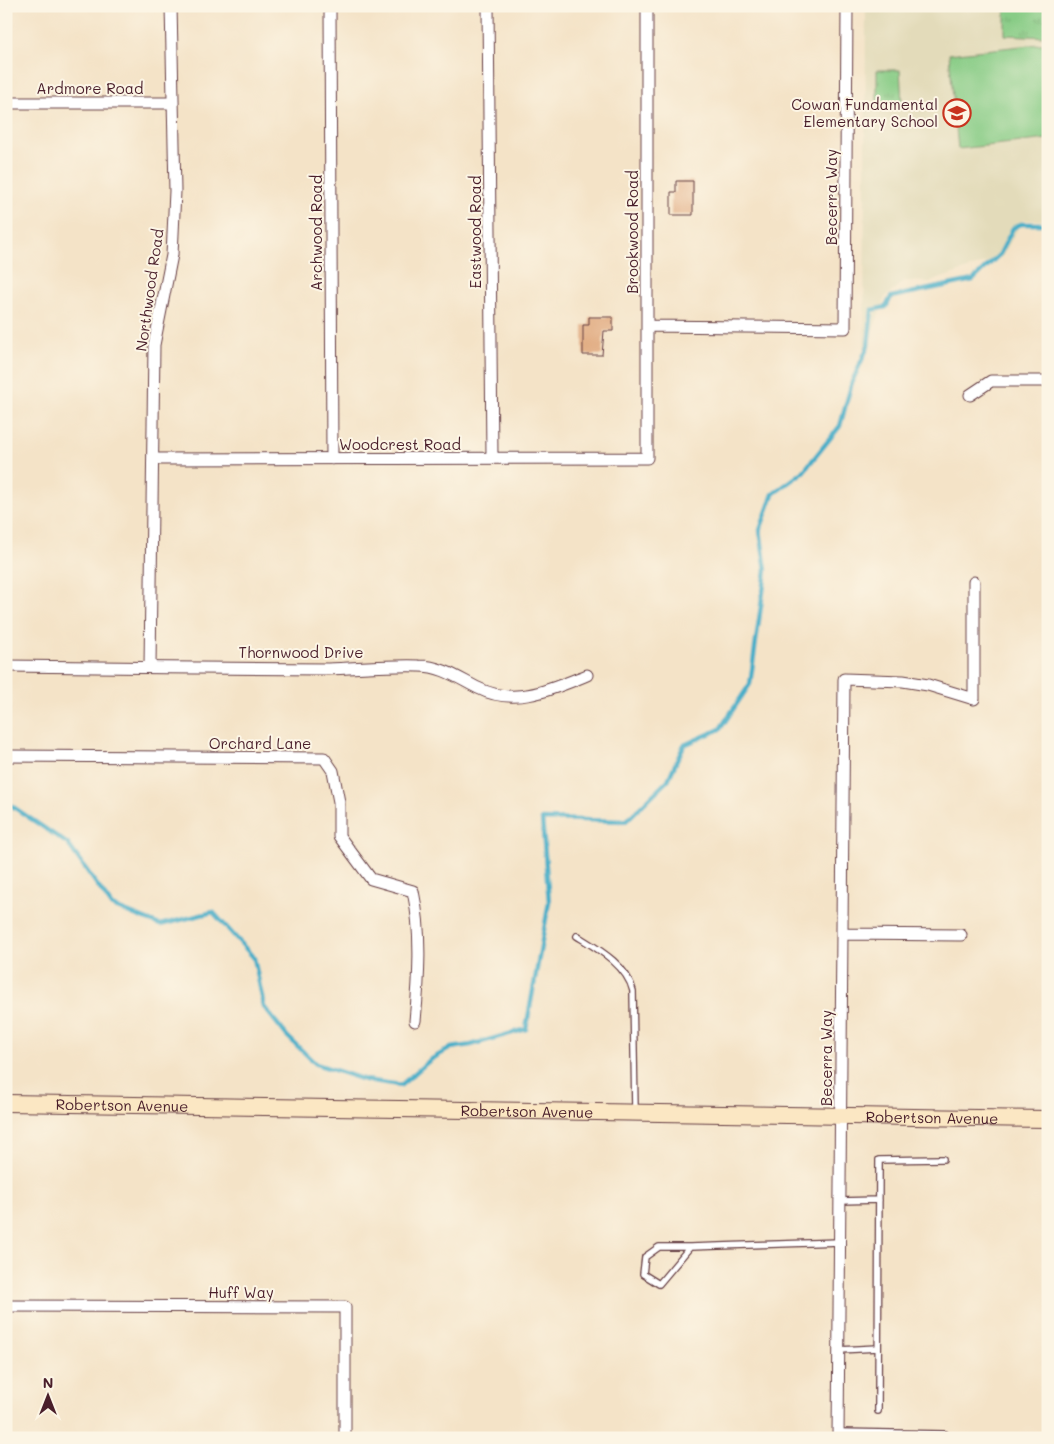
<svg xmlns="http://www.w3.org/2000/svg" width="1054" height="1444" font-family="Mali,sans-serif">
	<defs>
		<pattern id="grass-tufts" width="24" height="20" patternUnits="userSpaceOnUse" patternTransform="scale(1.25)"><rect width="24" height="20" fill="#88cc86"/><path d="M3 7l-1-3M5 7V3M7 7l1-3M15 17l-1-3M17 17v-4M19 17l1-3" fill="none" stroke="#77af74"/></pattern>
	</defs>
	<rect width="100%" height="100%" fill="#fcf5e5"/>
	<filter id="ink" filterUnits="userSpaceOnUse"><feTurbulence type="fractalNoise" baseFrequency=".02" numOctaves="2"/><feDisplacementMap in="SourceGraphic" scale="10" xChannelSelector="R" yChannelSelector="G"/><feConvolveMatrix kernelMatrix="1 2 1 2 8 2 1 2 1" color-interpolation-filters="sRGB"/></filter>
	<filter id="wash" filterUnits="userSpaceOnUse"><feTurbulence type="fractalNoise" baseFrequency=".0096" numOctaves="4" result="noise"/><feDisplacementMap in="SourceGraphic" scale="20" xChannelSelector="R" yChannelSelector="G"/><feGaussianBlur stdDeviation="1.12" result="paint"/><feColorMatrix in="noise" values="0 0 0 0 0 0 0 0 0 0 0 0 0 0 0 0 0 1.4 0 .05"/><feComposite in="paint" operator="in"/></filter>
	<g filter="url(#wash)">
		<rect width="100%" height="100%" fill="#f4e3c7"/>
		<!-- built -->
		<path fill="#e3dbba" d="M866,6H1048V220H1023L1002,257L930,282L904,281L885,297L864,355Z"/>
		<!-- grass -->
		<path fill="url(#grass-tufts)" stroke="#697658" d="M1005,7L1048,9V37L1005,35Z
			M877,70H900L902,103L877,102Z"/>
		<!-- pitch -->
		<path fill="#88cc86" stroke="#697658" d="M1048,43V139L958,149L949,54Z"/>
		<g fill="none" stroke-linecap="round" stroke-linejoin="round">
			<!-- stream -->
			<path stroke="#49aec8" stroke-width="4.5" d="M6,802L68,844L112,906L160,925L213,912L254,958L264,1007L287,1036L316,1064L365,1080L401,1085L430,1060L451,1048L471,1045L526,1029L549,902L542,819L626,821L668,780L684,745L720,729L750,684L766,570L760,530L773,494L803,472L840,426L852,382L868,346L872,310L886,307L891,297L973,280L1000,254L1013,228L1021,224H1048"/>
		</g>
		<g id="blocks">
			<!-- building -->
			<path fill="#e1ab81" d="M676,181H693V215H671V192H676Z
				M589,317H613V331H604L602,355H583V325H589Z"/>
		</g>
	</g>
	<g filter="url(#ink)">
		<use href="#blocks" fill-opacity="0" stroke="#643c42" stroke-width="1"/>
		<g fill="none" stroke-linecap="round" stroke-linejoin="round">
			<!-- lane casing -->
			<g stroke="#643c42" stroke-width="8">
				<path id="lane" d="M577,936C598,949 627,965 633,991L635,1110
					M840,1201L879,1200
					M690,1247H659L645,1257L643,1274L659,1284L690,1247L840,1242
					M839,1350L878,1348
					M878,1411L879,1160L943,1159
					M838,1432L945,1434V1438"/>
			</g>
			<!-- street casing -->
			<g stroke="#643c42" stroke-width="13">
				<path id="street" d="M330,6L332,459
					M488,6L492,458
					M6,103H173
					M647,326L845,328L847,6
					M970,395L991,381H1048
					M153,459L647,458V6
					M6,666C113,667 221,669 328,669C358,668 389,665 419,666C442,666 458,678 478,688C515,707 552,689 587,675
					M150,667L154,345L172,255L175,191L171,6
					M6,756L324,758L333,771L339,802V836L371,879L413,891C422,933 419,979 415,1021
					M842,934L961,935
					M6,1306L345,1307V1438
					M838,1438L844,679L903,681L928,685L974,699V582"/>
			</g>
			<!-- secondary casing -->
			<g stroke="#643c42" stroke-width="18">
				<g id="secondary">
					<path id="s1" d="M6,1103L1048,1119"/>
				</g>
			</g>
			<!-- lane -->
			<use href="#lane" stroke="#fff" stroke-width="5.5"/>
			<!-- street -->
			<use href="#street" stroke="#fff" stroke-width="11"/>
			<!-- secondary -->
			<use href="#secondary" stroke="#fbe7c3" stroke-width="16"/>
		</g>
	</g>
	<!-- icons -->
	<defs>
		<g id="school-ring" transform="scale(1.4375)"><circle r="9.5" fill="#fcf5e5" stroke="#c8321e" stroke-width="1.5"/><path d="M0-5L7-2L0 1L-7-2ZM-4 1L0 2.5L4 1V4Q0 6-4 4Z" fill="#c8321e"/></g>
	</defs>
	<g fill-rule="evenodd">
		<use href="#school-ring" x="957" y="113"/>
	</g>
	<g text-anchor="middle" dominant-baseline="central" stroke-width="4" stroke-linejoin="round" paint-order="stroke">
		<!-- street labels -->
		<g font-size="15" fill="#4a1f2b" stroke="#fcf5e5">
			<text x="90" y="88">Ardmore Road</text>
			<text transform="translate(831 197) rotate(-90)">Becerra Way</text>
			<text transform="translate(475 232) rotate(-90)">Eastwood Road</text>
			<text transform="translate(632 232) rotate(-90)">Brookwood Road</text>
			<text transform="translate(316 233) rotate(-90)">Archwood Road</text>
			<text transform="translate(149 290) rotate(-82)">Northwood Road</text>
			<text x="400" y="444">Woodcrest Road</text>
			<text x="301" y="652">Thornwood Drive</text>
			<text x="260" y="743">Orchard Lane</text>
			<text transform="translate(826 1058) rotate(-90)">Becerra Way</text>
			<text stroke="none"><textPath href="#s1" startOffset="116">Robertson Avenue</textPath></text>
			<text stroke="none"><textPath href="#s1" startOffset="521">Robertson Avenue</textPath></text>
			<text stroke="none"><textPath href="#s1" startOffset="926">Robertson Avenue</textPath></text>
			<text x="241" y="1292">Huff Way</text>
		</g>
		<!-- poi labels -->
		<g font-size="15" fill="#4a1f2b" stroke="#fcf5e5" text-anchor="end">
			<text x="938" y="104">Cowan Fundamental<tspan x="938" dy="17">Elementary School</tspan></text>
		</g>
	</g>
	<!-- margin -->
	<rect width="1054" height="1444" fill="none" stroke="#fcf5e5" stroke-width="25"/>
	<!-- north arrow -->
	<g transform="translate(48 1396)" stroke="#fcf5e5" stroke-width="4" paint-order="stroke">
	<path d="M0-4L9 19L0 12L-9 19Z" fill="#4a1f2b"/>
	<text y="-8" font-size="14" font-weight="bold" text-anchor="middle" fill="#4a1f2b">N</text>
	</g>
</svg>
